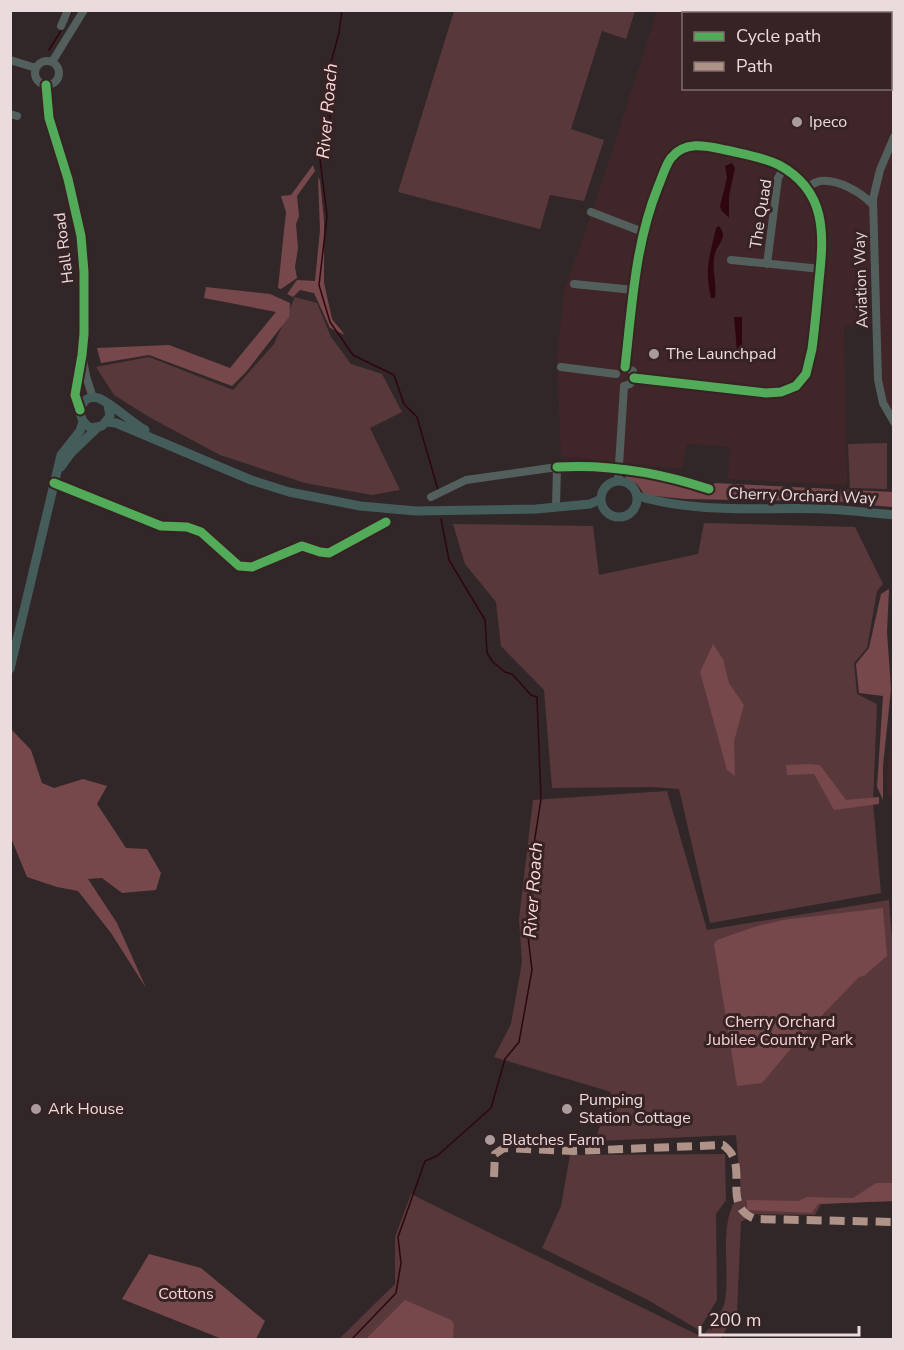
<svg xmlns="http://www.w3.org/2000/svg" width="904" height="1350" font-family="'Nunito Sans',sans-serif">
	<rect width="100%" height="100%" fill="#322728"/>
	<!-- built -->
	<path fill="#402628" d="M785,10L793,13L684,14V88H890V14L887,13L888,11H893V422L878,380L873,199L869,189L871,324L844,326L847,485L728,479L730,447L687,444L682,469L561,456L557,358L564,292L595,204L657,11Z
		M893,709L894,797H893L888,796L887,781Z"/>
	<!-- green -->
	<path fill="#58383a" d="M454,11H635L626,39L602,31L571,129L604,140L584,201L550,195L540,229L398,192Z
		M295,297L317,303L331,337L351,364L382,374L402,412L370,428L400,490L372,495L305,483L220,455L149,417L114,395L96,367L149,357L233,390L274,344Z
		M887,443V489L850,488L848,444Z
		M704,523L855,527L883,584L877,591L867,648L854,663L857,694L877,704L873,802L881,893L710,923L679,789L652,787L552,788L544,690L501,646L496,602L465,564L453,524L593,526L599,575L698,554Z
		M667,791L707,930L889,900L894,964L893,1201L821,1204L815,1215L754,1214L741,1222L737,1312L720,1339L338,1340L395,1284V1237L411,1194L702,1337C709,1328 723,1313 725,1301C731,1266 716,1222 741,1192L736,1135L595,1141L611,1092L494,1057L511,1024L522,962L519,919L533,800Z
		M725,1154L726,1200L716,1214L717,1300L699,1330L648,1300L542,1248L561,1206L570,1155Z"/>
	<!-- forest -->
	<path fill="#76484b" d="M313,165L315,171L297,196L299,216L296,224L298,248L295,267L297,278L281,289L278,288L286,212L281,196L291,195Z
		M318,177L320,181L324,220V283L332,319L345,335L330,328L314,293L300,290L293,297L287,294L297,280L315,281L320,230Z
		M206,287L270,294L290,303L289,317L246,372L232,386L149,355L101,363L97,348L169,345L230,368L276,312L204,298Z
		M626,465L674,475L706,491L715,483L893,492V507L868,505L857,502L685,499L645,495L637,484L626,479Z
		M889,589L887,632L891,689L883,766V800L877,787L883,696L859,693L856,664L869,648L881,594Z
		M713,644L723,659L729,683L744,705L734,741L735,776L727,770L700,672Z
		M11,729L31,750L42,783L54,788L83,779L107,786L97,804L126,848L147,849L161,873L156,890L122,893L102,878L88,879L117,923L146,988L111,933L78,891L57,887L27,877L11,838Z
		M808,764L820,765L846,800L879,797V804L834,810L814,774L787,775L786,765Z
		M883,908L887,956L864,976L859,977L800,1038L762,1083L737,1086L714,944L717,940L754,927L783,920Z
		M876,1183H893V1201L818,1204L812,1213L747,1210V1200L798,1201L807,1197L853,1198Z
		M149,1254L201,1268L265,1321L256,1339H222L122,1299Z
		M405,1300L451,1320L454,1324L453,1339H366Z"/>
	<!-- water -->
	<path fill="#2e060d" d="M732,163L735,168L729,196V218L721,210L720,206L727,178L725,166Z
		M719,226C728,237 719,243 715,253C711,268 717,283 715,298H711C704,268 710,256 716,228Z
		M734,317H742V356L737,351Z"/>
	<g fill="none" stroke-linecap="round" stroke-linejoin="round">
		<!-- stream -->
		<path stroke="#2e060d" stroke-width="1.5" d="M342,10L339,33L327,77L330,117L320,159L327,216L319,285L330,322L353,355L394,375L404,404L417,417L438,490
			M69,17L73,10
			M49,50L62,29
			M351,1340L396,1293L401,1263L398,1237L425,1161L437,1156L491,1108L505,1059L519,1042L532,970L527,928L534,844L541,799L537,697L531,695L512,674L505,672L493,662L487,653L485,620L449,560L441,519"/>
		<!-- minor -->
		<path stroke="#535f5d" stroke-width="8" d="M61,26L68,10
			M10,60L36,68
			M35 73a12 12 0 1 1 24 0a12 12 0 1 1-24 0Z
			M52,62L84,10
			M46,85L49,118L68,179L81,236L84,272V334L82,355L75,395L80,410
			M10,114L17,116
			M894,137L880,170L873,199L878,380L883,403L894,422
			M807,188C811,185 815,182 820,181C838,179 861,192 873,205
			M591,212L643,232
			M731,260L821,269
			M767,264L778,178L784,168
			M574,284L634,290
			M83,360L86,376L93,398
			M561,367L616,374
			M625,367C632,306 635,244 658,187C662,178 665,166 671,158C685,140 707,146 726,150C743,154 763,157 779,165C827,191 824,234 819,281C817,303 815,326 812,349L806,374L796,386L781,392L766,393L634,378
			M624,386L630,384L634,378L633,371L625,367
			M557,467C607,464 661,473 709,489
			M618,481L624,386
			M54,483L161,526L187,527L201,532L239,566L252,567L302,546L320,552L329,553L386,522
			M431,497L466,480L557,467L556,506"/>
		<!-- major -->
		<path stroke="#445d5b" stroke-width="9" d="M108,405L110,416L102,426L91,428C73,419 80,393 98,398C107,400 134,424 145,430
			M107,422L116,423L251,480L289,492L360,506L416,511L536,509L590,504L601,499
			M61,467L71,453L97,428
			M601 499a18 18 0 1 1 36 0a18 18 0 1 1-36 0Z
			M638,496C698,514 763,507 825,509C848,510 871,513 894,515
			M10,669L61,455L80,431L83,422"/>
		<!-- quiet -->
		<path stroke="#af9288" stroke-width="8" stroke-dasharray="15 8" stroke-linecap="butt" d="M494,1177L495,1154L504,1148L574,1151L723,1145C752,1165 719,1205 755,1219L894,1222"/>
		<!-- cycleway casing -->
		<g stroke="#372224" stroke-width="13">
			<path id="cycleway" d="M46,85L49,118L68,179L81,236L84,272V334L82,355L75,395L80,410
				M625,367C632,306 635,244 658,187C662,178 665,166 671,158C685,140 707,146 726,150C743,154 763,157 779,165C827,191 824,234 819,281C817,303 815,326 812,349L806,374L796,386L781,392L766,393L634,378
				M557,467C607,464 661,473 709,489
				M54,483L161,526L187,527L201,532L239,566L252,567L302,546L320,552L329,553L386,522"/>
		</g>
		<!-- cycleway -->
		<use href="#cycleway" stroke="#51ab58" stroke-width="9"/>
	</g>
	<!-- markers -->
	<g fill="#aa9c9d" stroke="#372224" stroke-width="2">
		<circle cx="797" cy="122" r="6"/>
		<circle cx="654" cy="354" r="6"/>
		<circle cx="36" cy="1109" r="6"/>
		<circle cx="567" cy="1109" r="6"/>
		<circle cx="490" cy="1140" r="6"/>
	</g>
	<g text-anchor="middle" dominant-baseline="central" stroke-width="6" stroke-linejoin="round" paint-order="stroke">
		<!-- poi labels -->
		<g font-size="16" fill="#eadbdc" stroke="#372224" text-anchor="start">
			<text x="809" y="122">Ipeco</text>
			<text x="666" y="354">The Launchpad</text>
			<text x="579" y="1100">Pumping<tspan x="579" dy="18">Station Cottage</tspan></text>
			<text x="48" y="1109">Ark House</text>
			<text x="502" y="1140">Blatches Farm</text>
		</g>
		<!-- street labels -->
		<g font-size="16" fill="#eadbdc" stroke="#372224">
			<text transform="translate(761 214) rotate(-81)">The Quad</text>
			<text transform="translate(64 248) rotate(-97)">Hall Road</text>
			<text transform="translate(861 280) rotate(-92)">Aviation Way</text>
			<text transform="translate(802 496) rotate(2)">Cherry Orchard Way</text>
		</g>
		<!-- park labels -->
		<g font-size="16" fill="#f7d3d4" stroke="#372224">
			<text x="780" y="1022">Cherry Orchard<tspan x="780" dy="18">Jubilee Country Park</tspan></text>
			<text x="186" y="1294">Cottons</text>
		</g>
		<!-- water labels -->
		<g font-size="18" font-style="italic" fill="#fdd9da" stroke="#372224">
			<text transform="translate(327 111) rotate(-85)">River Roach</text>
			<text transform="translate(533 890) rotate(-86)">River Roach</text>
		</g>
	</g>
	<!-- border -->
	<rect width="904" height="1350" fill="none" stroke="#eadbdc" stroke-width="24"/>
	<!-- legend -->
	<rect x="682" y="12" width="210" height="78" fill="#372224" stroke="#7f6c6e" stroke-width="1.5"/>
	<rect x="694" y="32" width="30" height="9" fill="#51ab58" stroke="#7f6c6e" stroke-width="1.5"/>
	<text x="736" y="42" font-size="18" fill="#eadbdc">Cycle path</text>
	<rect x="694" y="62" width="30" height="9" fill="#af9288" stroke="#7f6c6e" stroke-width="1.5"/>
	<text x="736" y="72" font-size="18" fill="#eadbdc">Path</text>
	<!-- scale -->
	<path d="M700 1326v9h159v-9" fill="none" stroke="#eadbdc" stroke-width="3"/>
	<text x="709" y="1326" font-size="18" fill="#eadbdc" stroke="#372224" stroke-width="4.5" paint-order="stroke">200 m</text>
</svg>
